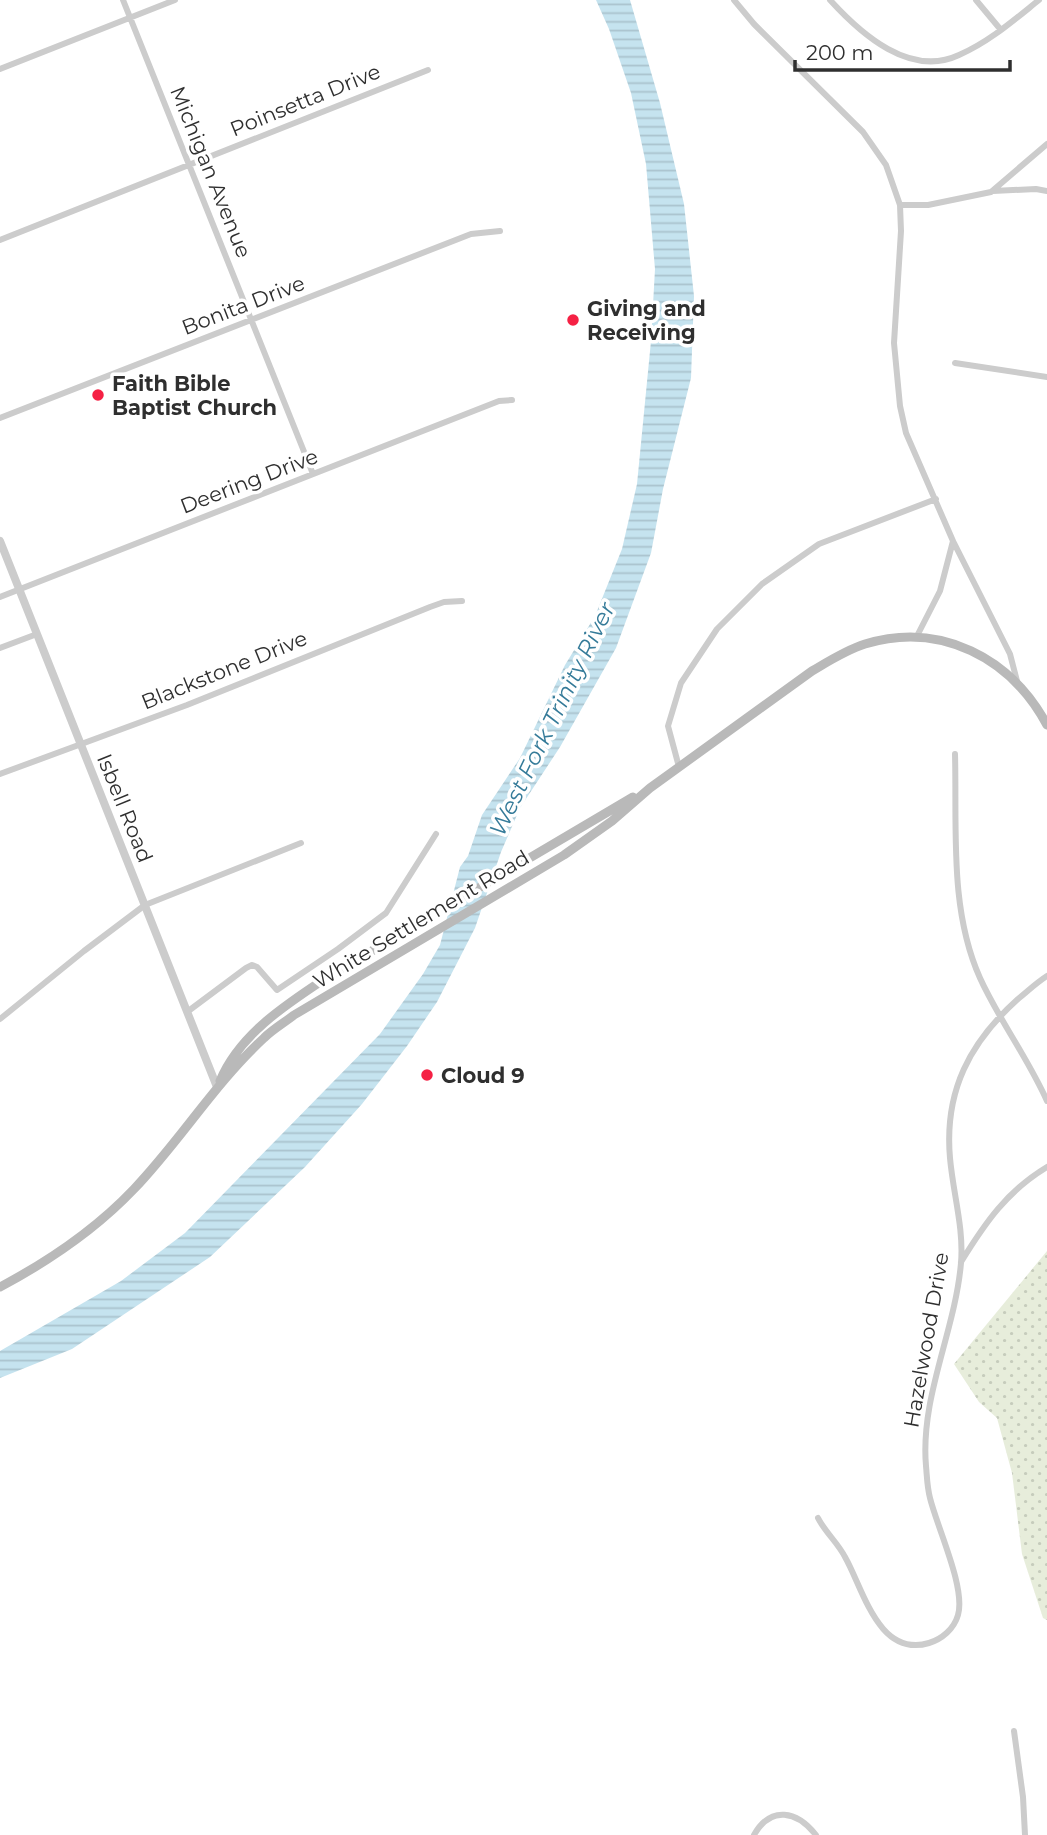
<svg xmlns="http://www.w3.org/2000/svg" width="1047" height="1835" font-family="Montserrat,sans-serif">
	<defs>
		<pattern id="grass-dots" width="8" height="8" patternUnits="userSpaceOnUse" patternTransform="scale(1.75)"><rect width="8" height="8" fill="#e7eddb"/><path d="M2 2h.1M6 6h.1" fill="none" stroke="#c6ccbc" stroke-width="1.8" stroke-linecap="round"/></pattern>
		<pattern id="water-rules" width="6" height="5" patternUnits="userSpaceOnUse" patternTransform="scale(1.75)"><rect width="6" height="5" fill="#c5e3ef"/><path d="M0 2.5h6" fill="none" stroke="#aac3cd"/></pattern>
	</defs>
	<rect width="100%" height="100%" fill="#fff"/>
	<!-- grass -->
	<path fill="url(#grass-dots)" d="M1047,1251V1620L1043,1618L1022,1554L1012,1473L997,1418L979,1402L954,1364Z"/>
	<!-- water -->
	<path fill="url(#water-rules)" d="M596,0H630L660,103L684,204L694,296L691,378L663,489L651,553L616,648L560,747L520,808L501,852L475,928L437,1002L407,1046L362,1104L305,1167L210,1257L72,1349L0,1378V1351L121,1281L185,1233L380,1034L423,974L440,945L460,867L468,856L482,815L520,758L565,665L595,616L622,549L637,484L651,341L655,269L646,164L631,93L609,29Z"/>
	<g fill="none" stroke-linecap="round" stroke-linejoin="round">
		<!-- minor -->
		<path stroke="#ccc" stroke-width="6" d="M123,0L313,474
			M734,0L754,24L863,132L886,165L900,205L901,231L894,343L900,406L906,433L953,541L940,591L917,636
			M830,0C861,34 910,78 959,55C989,42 1014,20 1039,0
			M976,0L1001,30
			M0,69L175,0
			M993,191L1036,189L1047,191
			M900,205H928L991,192L1047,144
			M0,240L428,70
			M955,363L1047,377
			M0,418L471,234L500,231
			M953,541L1010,654L1017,681
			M0,597L499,401L512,400
			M0,648L37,634
			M955,754C957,828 949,909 980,978C999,1020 1028,1058 1047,1101
			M679,767L668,726L681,683L717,629L762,584L819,544L936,499
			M0,774L187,705L430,607L444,602L462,601
			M187,1012L246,968L252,965L257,967L277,990L338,949L386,913L436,834
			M0,1019L84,951L145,905L301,843
			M961,1262C985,1223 1007,1191 1047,1167
			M818,1518C825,1532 838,1543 845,1557C863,1588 878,1658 929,1643C942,1639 954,1629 958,1615C966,1588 937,1527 930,1498C927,1487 927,1476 926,1466C920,1397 955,1332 961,1263C964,1228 953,1193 950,1158C944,1091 970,1042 1018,999C1028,991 1036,983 1047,976
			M1014,1731L1023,1797L1025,1835
			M754,1835C771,1805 797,1811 816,1835"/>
		<!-- tertiary -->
		<path stroke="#ccc" stroke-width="8" d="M0,541L217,1087"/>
		<!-- secondary -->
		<path stroke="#b9b9b9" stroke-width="9" d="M220,1081C239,1035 285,1005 326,978L633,797
			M0,1287C49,1261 96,1229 134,1189C180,1141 215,1083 264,1038C273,1029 284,1023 294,1015L564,855L612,821L650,788L812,671C829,661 846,650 865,644C941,621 1011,658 1047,725"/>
	</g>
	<!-- markers -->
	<g fill="#f52144" stroke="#fff" stroke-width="2.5">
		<circle cx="573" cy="320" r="7"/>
		<circle cx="98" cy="395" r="7"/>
		<circle cx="427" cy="1075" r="7"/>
	</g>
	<g text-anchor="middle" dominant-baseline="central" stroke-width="7" stroke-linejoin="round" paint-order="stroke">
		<!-- street labels -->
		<g font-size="21" fill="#2f2f2f" stroke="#fff">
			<text transform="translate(305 100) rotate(-22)">Poinsetta Drive</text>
			<text transform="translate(211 172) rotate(68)">Michigan Avenue</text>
			<text transform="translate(243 305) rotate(-21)">Bonita Drive</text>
			<text transform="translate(249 481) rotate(-21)">Deering Drive</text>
			<text transform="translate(224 670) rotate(-22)">Blackstone Drive</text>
			<text transform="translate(125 808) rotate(68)">Isbell Road</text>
			<text transform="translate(421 919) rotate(-31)">White Settlement Road</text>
			<text transform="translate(926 1340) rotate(-80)">Hazelwood Drive</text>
		</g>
		<!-- poi labels -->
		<g font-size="21" font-weight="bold" fill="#2f2f2f" stroke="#fff" text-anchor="start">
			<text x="587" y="308">Giving and<tspan x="587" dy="24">Receiving</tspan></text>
			<text x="112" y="383">Faith Bible<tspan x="112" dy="24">Baptist Church</tspan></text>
			<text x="441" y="1075">Cloud 9</text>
		</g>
		<!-- water labels -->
		<g font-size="23" font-style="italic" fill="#357b99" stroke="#fff">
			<text transform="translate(552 719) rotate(-64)">West Fork Trinity River</text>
		</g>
	</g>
	<!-- scale -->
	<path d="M795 60v10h215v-10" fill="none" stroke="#2f2f2f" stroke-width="3.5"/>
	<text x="806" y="60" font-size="21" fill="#2f2f2f" stroke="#ffffff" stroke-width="5" paint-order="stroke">200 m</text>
</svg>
